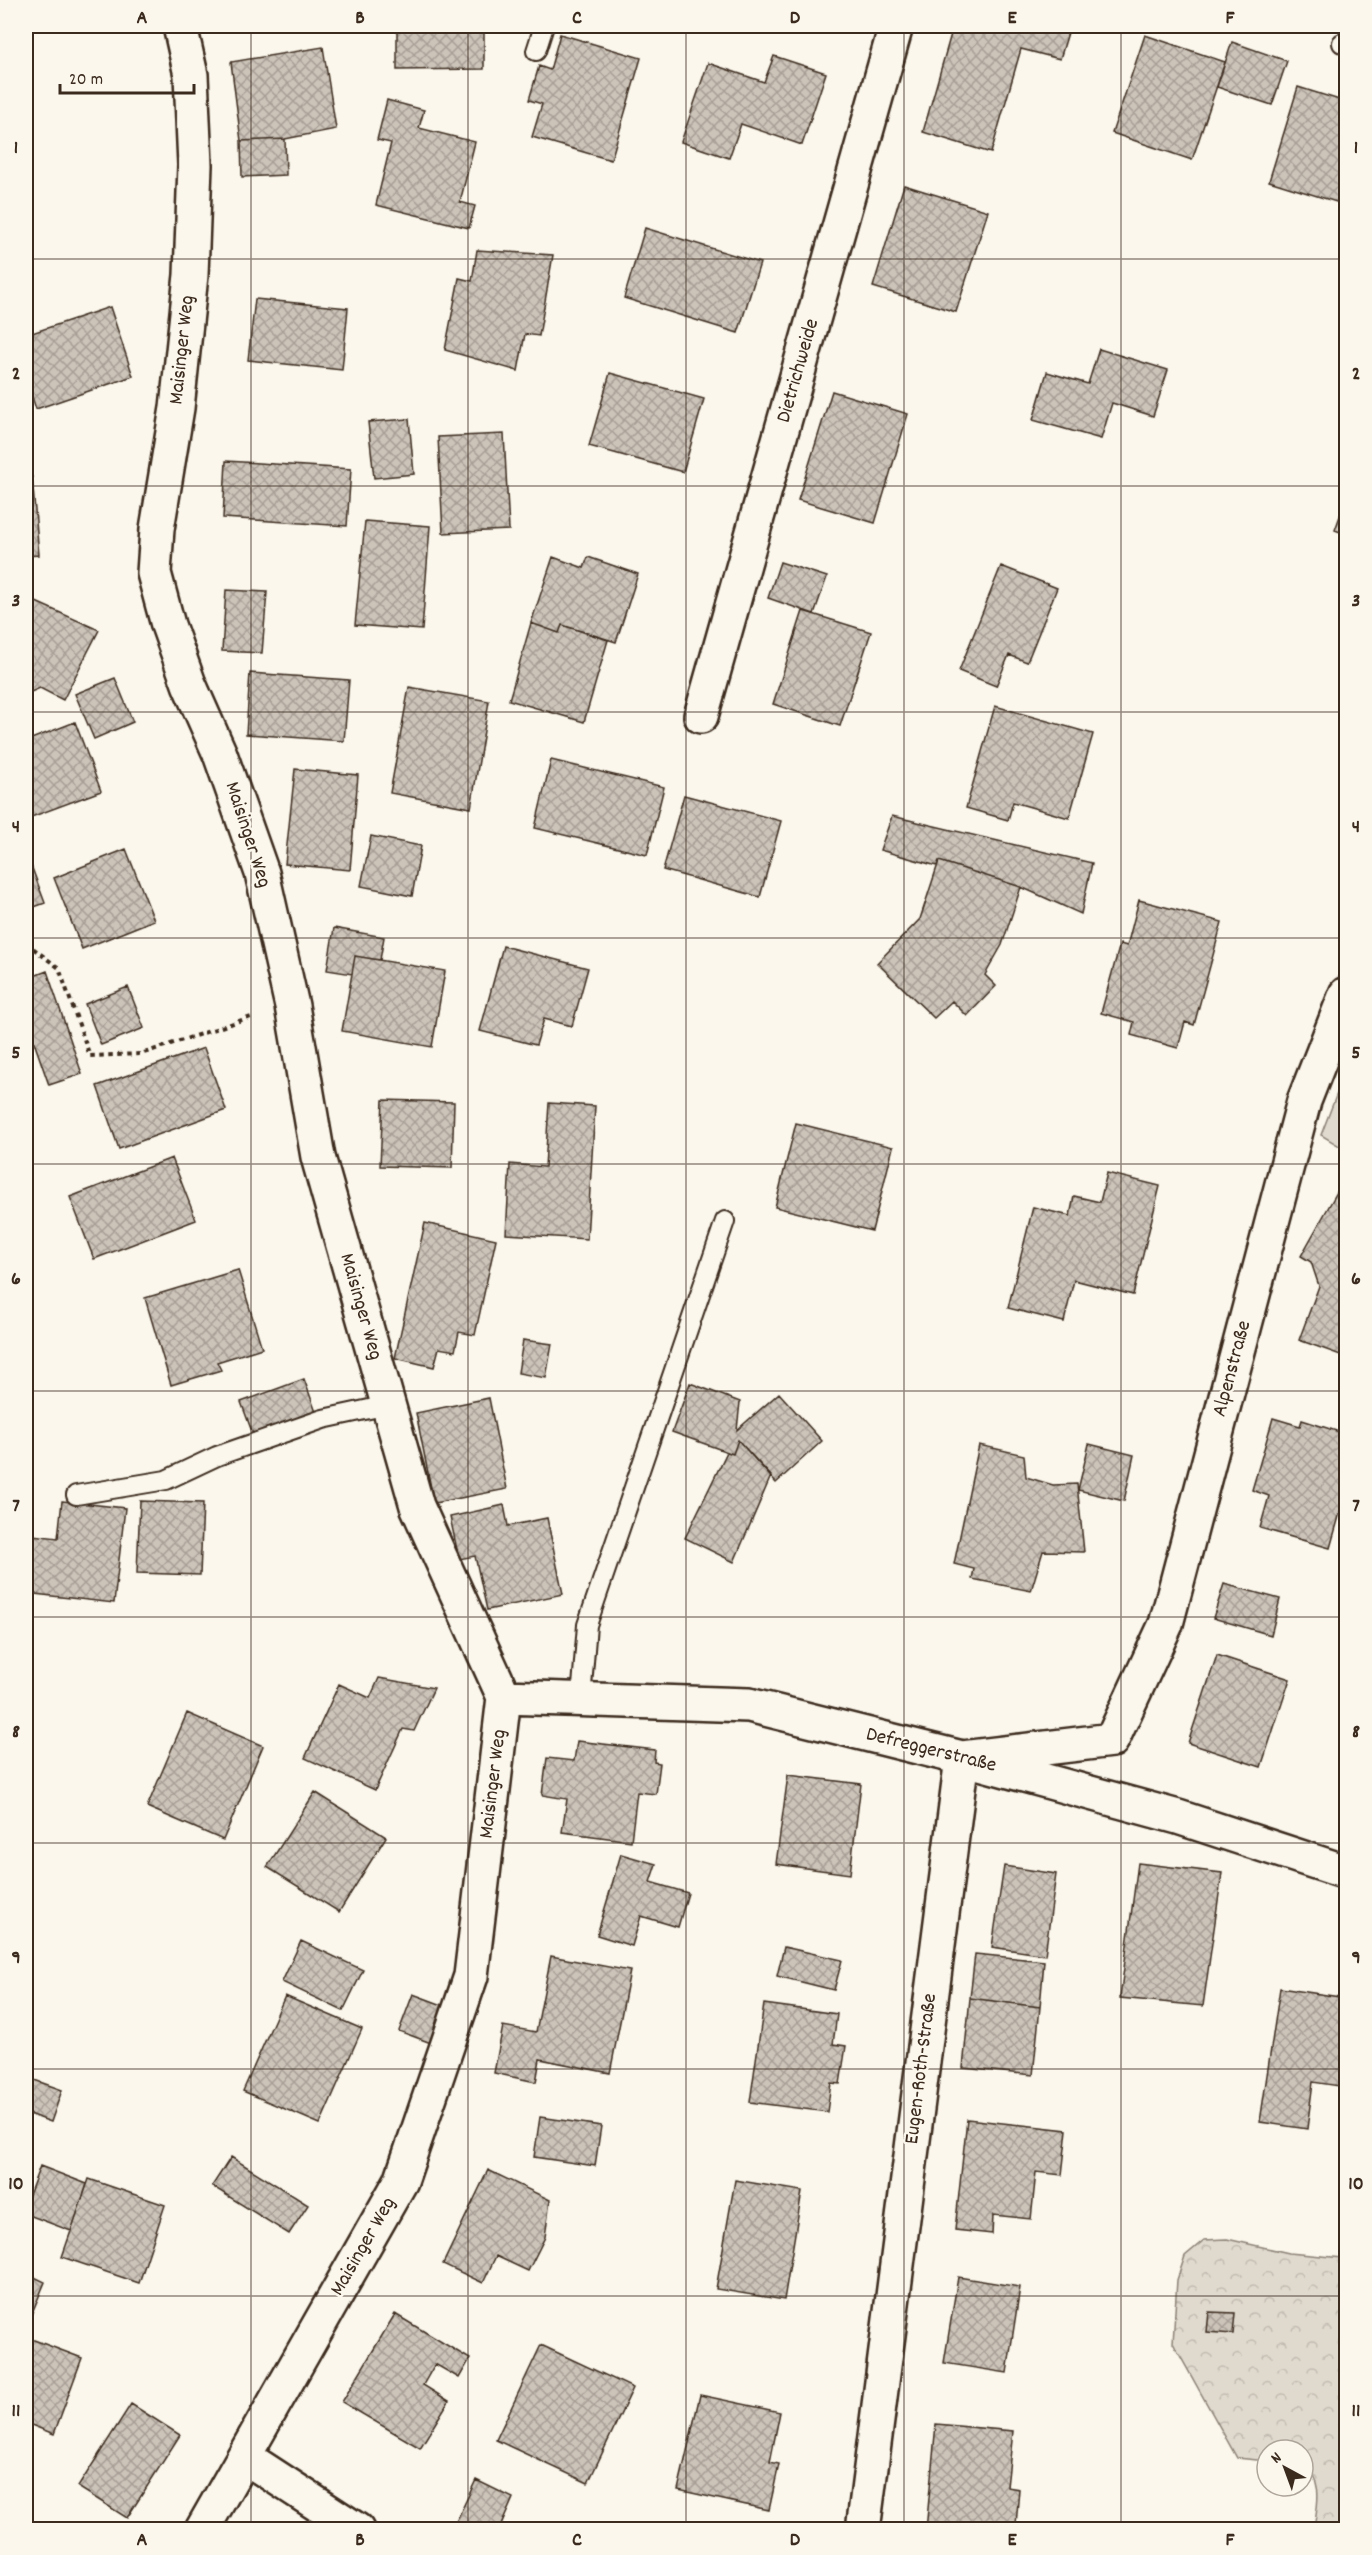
<svg xmlns="http://www.w3.org/2000/svg" width="1372" height="2555" font-family="Dekko,sans-serif">
	<defs>
		<pattern id="forest-crowns" width="20" height="18" patternUnits="userSpaceOnUse" patternTransform="scale(1.5)"><rect width="20" height="18" fill="#dfd9ce"/><path d="M2 6a3 3 0 1 1 6 0M12 15a3 3 0 1 1 6 0" fill="none" stroke="#c0bab0"/></pattern>
		<pattern id="building-cross-hatch" width="8" height="8" patternUnits="userSpaceOnUse" patternTransform="scale(1.5)"><rect width="8" height="8" fill="#ccc4b9"/><path d="M0 0l8 8M0 8l8-8" fill="none" stroke="#a79f96"/></pattern>
	</defs>
	<rect width="100%" height="100%" fill="#fbf7ec"/>
	<filter id="ink" filterUnits="userSpaceOnUse"><feTurbulence type="fractalNoise" baseFrequency=".0167" numOctaves="2"/><feDisplacementMap in="SourceGraphic" scale="12" xChannelSelector="R" yChannelSelector="G"/><feConvolveMatrix kernelMatrix="1 2 1 2 8 2 1 2 1" color-interpolation-filters="sRGB"/></filter>
	<g filter="url(#ink)">
		<!-- grass -->
		<path fill="#dfd9ce" stroke="#8d8276" stroke-width="1.5" d="M1346,1070V1150L1321,1135Z"/>
		<!-- forest -->
		<path fill="url(#forest-crowns)" stroke="#8d8276" stroke-width="1.5" d="M1227,2239L1289,2253L1343,2258L1346,2274V2529H1314C1317,2506 1325,2481 1303,2464V2450H1267V2461L1237,2458L1173,2343L1177,2280L1185,2256L1204,2240Z"/>
		<!-- building -->
		<path fill="url(#building-cross-hatch)" stroke="#3b2a1e" stroke-width="1.5" d="M397,26H484V69L397,70Z
			M975,26H1070L1060,59L1021,49L991,153L923,132L953,27L973,33Z
			M560,34L641,58L611,160L532,137L542,104L529,100L539,66L550,70Z
			M1145,35L1225,62L1192,160L1112,133Z
			M1232,42L1287,61L1272,105L1217,87Z
			M323,47L336,129L285,139L241,141L231,62Z
			M774,56L826,73L802,145L741,124L729,158L681,142L708,63L764,82Z
			M1298,87L1346,102V205L1269,181Z
			M387,100L424,110L419,128L475,142L460,202L475,206L469,228L376,205L391,143L377,140Z
			M285,139L286,175L242,177L241,141Z
			M904,185L988,211L956,312L873,287Z
			M645,228L760,263L738,333L624,298Z
			M477,250L553,255L539,336L525,334L518,371L445,350L459,278L472,281Z
			M255,299L348,308L342,370L248,360Z
			M110,307L133,376L36,409L26,379V335Z
			M1099,349L1168,370L1153,416L1112,403L1101,439L1033,420L1047,372L1088,384Z
			M610,373L704,399L683,472L589,446Z
			M832,391L908,414L875,523L798,500Z
			M409,419L414,474L374,478L368,422Z
			M504,434L509,530L443,533L438,437Z
			M226,461L351,469L347,526L223,518Z
			M32,477L39,555L26,556V478Z
			M1346,499V534L1335,530Z
			M365,521L430,526L422,630L355,625Z
			M553,557L584,568L588,557L638,574L616,642L562,625L559,633L531,623Z
			M780,562L827,577L814,614L768,598Z
			M1001,566L1057,588L1027,662L1009,655L996,686L959,671Z
			M226,590L267,592L262,653L222,651Z
			M36,602L99,630L63,700L40,688L26,694V607Z
			M803,611L871,632L840,726L773,704Z
			M531,623L559,633L562,625L608,640L584,722L509,700Z
			M250,673L349,680L344,741L246,734Z
			M115,678L133,722L94,739L75,694Z
			M409,687L489,701L471,808L390,793Z
			M995,706L1093,734L1069,818L1013,802L1008,820L966,808Z
			M75,722L101,791L26,819V741Z
			M551,760L664,787L647,855L535,828Z
			M295,769L358,775L350,870L285,864Z
			M684,795L781,821L760,897L663,870Z
			M892,816L1092,863L1081,914L1021,887L939,861L937,866L880,850Z
			M371,836L421,846L412,896L361,886Z
			M126,849L154,920L82,949L54,878Z
			M29,860L45,903L26,910V861Z
			M939,861L1021,887L1002,945L985,975L996,986L967,1016L952,1001L934,1018L877,963L920,919Z
			M1139,900L1222,922L1194,1025L1185,1022L1178,1048L1131,1035L1134,1022L1101,1013L1120,944L1127,946Z
			M334,928L384,937L380,960L355,956L352,974L327,970Z
			M503,946L588,968L572,1026L544,1019L536,1045L480,1031Z
			M355,956L445,971L432,1047L342,1031Z
			M47,971L82,1074L49,1085L26,1019V979Z
			M128,987L144,1028L101,1045L85,1004Z
			M204,1048L226,1110L119,1149L97,1086Z
			M383,1100L454,1102L452,1168L380,1166Z
			M549,1103L595,1106L587,1239L506,1234L510,1164L545,1167Z
			M796,1123L893,1147L872,1231L775,1207Z
			M172,1158L196,1220L94,1259L70,1197Z
			M1107,1173L1160,1186L1133,1295L1074,1280L1064,1322L1008,1308L1033,1207L1070,1216L1074,1196L1100,1202Z
			M1346,1176V1357L1299,1340L1319,1286L1311,1262L1301,1256Z
			M425,1223L496,1239L475,1335L459,1332L455,1351L439,1348L434,1367L395,1358Z
			M238,1270L262,1348L217,1362L221,1370L171,1385L145,1298Z
			M523,1340L552,1344L546,1378L518,1373Z
			M304,1379L317,1415L254,1437L241,1402Z
			M690,1383L740,1402L737,1430L779,1393L822,1441L776,1483L738,1440L733,1454L672,1432Z
			M489,1398L507,1489L434,1503L416,1413Z
			M1273,1418L1300,1426L1302,1420L1346,1434V1492L1330,1548L1260,1528L1269,1496L1252,1490Z
			M738,1440L771,1476L734,1562L685,1538L727,1452L733,1454Z
			M1089,1444L1134,1455L1124,1501L1078,1490Z
			M979,1445L1024,1455L1026,1477L1053,1485L1077,1484L1084,1552L1043,1551L1031,1591L972,1579L974,1569L954,1564Z
			M62,1501L125,1508L114,1603L26,1593L33,1535L58,1538Z
			M140,1501L203,1503L200,1575L137,1573Z
			M504,1505L508,1526L547,1518L563,1594L487,1610L475,1556L459,1559L450,1517Z
			M1224,1584L1280,1599L1271,1635L1213,1618Z
			M1217,1655L1290,1679L1261,1767L1188,1743Z
			M379,1678L434,1688L414,1731L403,1729L375,1790L305,1758L339,1684L370,1698Z
			M187,1713L263,1746L223,1840L147,1807Z
			M577,1741L655,1750L654,1762L660,1763L656,1794L637,1792L631,1841L562,1832L567,1799L542,1795L547,1758L574,1761Z
			M788,1775L861,1784L850,1874L776,1864Z
			M315,1792L386,1837L339,1912L267,1867Z
			M621,1854L656,1864L650,1882L688,1893L678,1927L641,1916L632,1946L597,1935Z
			M1138,1863L1222,1873L1203,2006L1120,1998Z
			M1004,1866L1056,1874L1045,1955L992,1947Z
			M301,1941L363,1970L343,2011L282,1982Z
			M784,1947L842,1960L834,1990L777,1976Z
			M975,1954L1044,1961L1040,2007L970,1998Z
			M551,1956L630,1971L610,2073L540,2059L536,2082L494,2073L503,2026L536,2032Z
			M1280,1988L1346,1998V2087L1313,2082L1307,2129L1260,2122Z
			M413,1994L445,2006L431,2043L399,2031Z
			M285,1996L362,2029L320,2124L243,2091Z
			M970,1998L1040,2007L1033,2075L963,2068Z
			M764,2004L837,2014L833,2044L846,2046L840,2084L831,2083L827,2112L750,2102Z
			M26,2077L62,2090L51,2122L26,2113Z
			M540,2117L601,2126L595,2166L534,2157Z
			M967,2119L1067,2130L1062,2175L1036,2172L1031,2219L993,2215L992,2234L955,2230Z
			M231,2157L308,2205L289,2234L212,2186Z
			M40,2166L87,2184L71,2231L26,2214V2203Z
			M488,2170L550,2200L545,2237L528,2271L496,2256L483,2283L443,2264Z
			M89,2179L165,2205L139,2283L62,2257Z
			M735,2180L802,2191L784,2300L716,2289Z
			M26,2273L45,2282L26,2327Z
			M958,2277L1020,2287L1007,2373L944,2363Z
			M1209,2312L1235,2313L1233,2334L1207,2332Z
			M395,2314L470,2359L459,2378L435,2364L423,2385L449,2401L420,2448L342,2402Z
			M26,2337L82,2358L54,2434L26,2423Z
			M541,2345L633,2388L588,2483L496,2440Z
			M700,2395L780,2412L770,2462L779,2464L769,2510L678,2490Z
			M131,2404L180,2435L127,2518L78,2487Z
			M936,2424L1013,2431L1007,2487L1019,2489L1016,2525L999,2523L998,2530H926Z
			M476,2480L513,2498L499,2530H461L454,2526Z"/>
		<g fill="none" stroke-linecap="round" stroke-linejoin="round">
			<!-- service casing -->
			<g stroke="#3b2a1e" stroke-width="22">
				<path id="service" d="M1342,43L1346,44
					M536,51L544,26
					M76,1495L166,1480L217,1456L323,1419L388,1405
					M581,1699L587,1625L725,1221"/>
			</g>
			<!-- minor casing -->
			<g stroke="#3b2a1e" stroke-width="38">
				<path id="minor" d="M180,26L191,75L195,165L191,275L177,408L157,529L154,573L168,625L189,684L220,754L262,873L292,1006L318,1157L417,1506L504,1697L471,1976L401,2181L202,2530
					M701,716L896,26
					M504,1697L749,1705L962,1758L1178,1817L1346,1872
					M245,2457L357,2530
					M863,2530L962,1758L1112,1740L1166,1624L1304,1101L1346,994"/>
			</g>
			<!-- path -->
			<path stroke="#3b2a1e" stroke-width="4" stroke-dasharray="4.5 4.5" stroke-linecap="butt" d="M26,943L59,968L90,1056L141,1054L254,1016"/>
			<!-- service -->
			<use href="#service" stroke="#fbf7ec" stroke-width="18"/>
			<!-- minor -->
			<use href="#minor" stroke="#fbf7ec" stroke-width="33"/>
		</g>
	</g>
	<!-- grid -->
	<path fill="none" stroke="#3b2a1e" stroke-width="1.5" stroke-opacity="0.55" d="M251,26V2530M468,26V2530M686,26V2530M904,26V2530M1121,26V2530M26,259H1346M26,486H1346M26,712H1346M26,938H1346M26,1164H1346M26,1391H1346M26,1617H1346M26,1843H1346M26,2069H1346M26,2296H1346"/>
	<g text-anchor="middle" dominant-baseline="central" stroke-width="5" stroke-linejoin="round" paint-order="stroke">
		<!-- street labels -->
		<g font-size="21" fill="#3b2a1e" stroke="#fbf7ec">
			<text transform="translate(183 350) rotate(-84)">Maisinger Weg</text>
			<text transform="translate(799 371) rotate(-74)">Dietrichweide</text>
			<text transform="translate(247 835) rotate(72)">Maisinger Weg</text>
			<text transform="translate(360 1307) rotate(74)">Maisinger Weg</text>
			<text transform="translate(1233 1369) rotate(-75)">Alpenstraße</text>
			<text transform="translate(931 1751) rotate(14)">Defreggerstraße</text>
			<text transform="translate(494 1784) rotate(-83)">Maisinger Weg</text>
			<text transform="translate(922 2069) rotate(-83)">Eugen-Roth-Straße</text>
			<text transform="translate(364 2247) rotate(-60)">Maisinger Weg</text>
		</g>
	</g>
	<!-- margin -->
	<rect width="1372" height="2555" fill="none" stroke="#fbf7ec" stroke-width="66"/>
	<!-- north arrow -->
	<g transform="translate(1285 2468) rotate(319)"><circle r="28" fill="#fbf7ec" stroke="#aea59a" stroke-width="1.5"/>
	<path d="M0-4.5L10 22L0 15L-10 22Z" fill="#3b2a1e"/>
	<text y="-9" font-size="16" font-weight="bold" text-anchor="middle" fill="#3b2a1e">N</text>
	</g>
	<!-- scale -->
	<path d="M60 84v9h134v-9" fill="none" stroke="#3b2a1e" stroke-width="3"/>
	<text x="69" y="84" font-size="18" fill="#3b2a1e" stroke="#fbf7ec" stroke-width="4.5" paint-order="stroke">20 m</text>
	<rect x="33" y="33" width="1306" height="2489" fill="none" stroke="#3b2a1e" stroke-width="2"/>
	<g font-size="20" text-anchor="middle" font-weight="bold" fill="#3b2a1e">
		<text x="142" y="23">A</text>
		<text x="360" y="23">B</text>
		<text x="577" y="23">C</text>
		<text x="795" y="23">D</text>
		<text x="1012" y="23">E</text>
		<text x="1230" y="23">F</text>
		<text x="16" y="153">1</text>
		<text x="1356" y="153">1</text>
		<text x="16" y="379">2</text>
		<text x="1356" y="379">2</text>
		<text x="16" y="606">3</text>
		<text x="1356" y="606">3</text>
		<text x="16" y="832">4</text>
		<text x="1356" y="832">4</text>
		<text x="16" y="1058">5</text>
		<text x="1356" y="1058">5</text>
		<text x="16" y="1284">6</text>
		<text x="1356" y="1284">6</text>
		<text x="16" y="1511">7</text>
		<text x="1356" y="1511">7</text>
		<text x="16" y="1737">8</text>
		<text x="1356" y="1737">8</text>
		<text x="16" y="1963">9</text>
		<text x="1356" y="1963">9</text>
		<text x="16" y="2189">10</text>
		<text x="1356" y="2189">10</text>
		<text x="16" y="2416">11</text>
		<text x="1356" y="2416">11</text>
		<text x="142" y="2545">A</text>
		<text x="360" y="2545">B</text>
		<text x="577" y="2545">C</text>
		<text x="795" y="2545">D</text>
		<text x="1012" y="2545">E</text>
		<text x="1230" y="2545">F</text>
	</g>
</svg>
